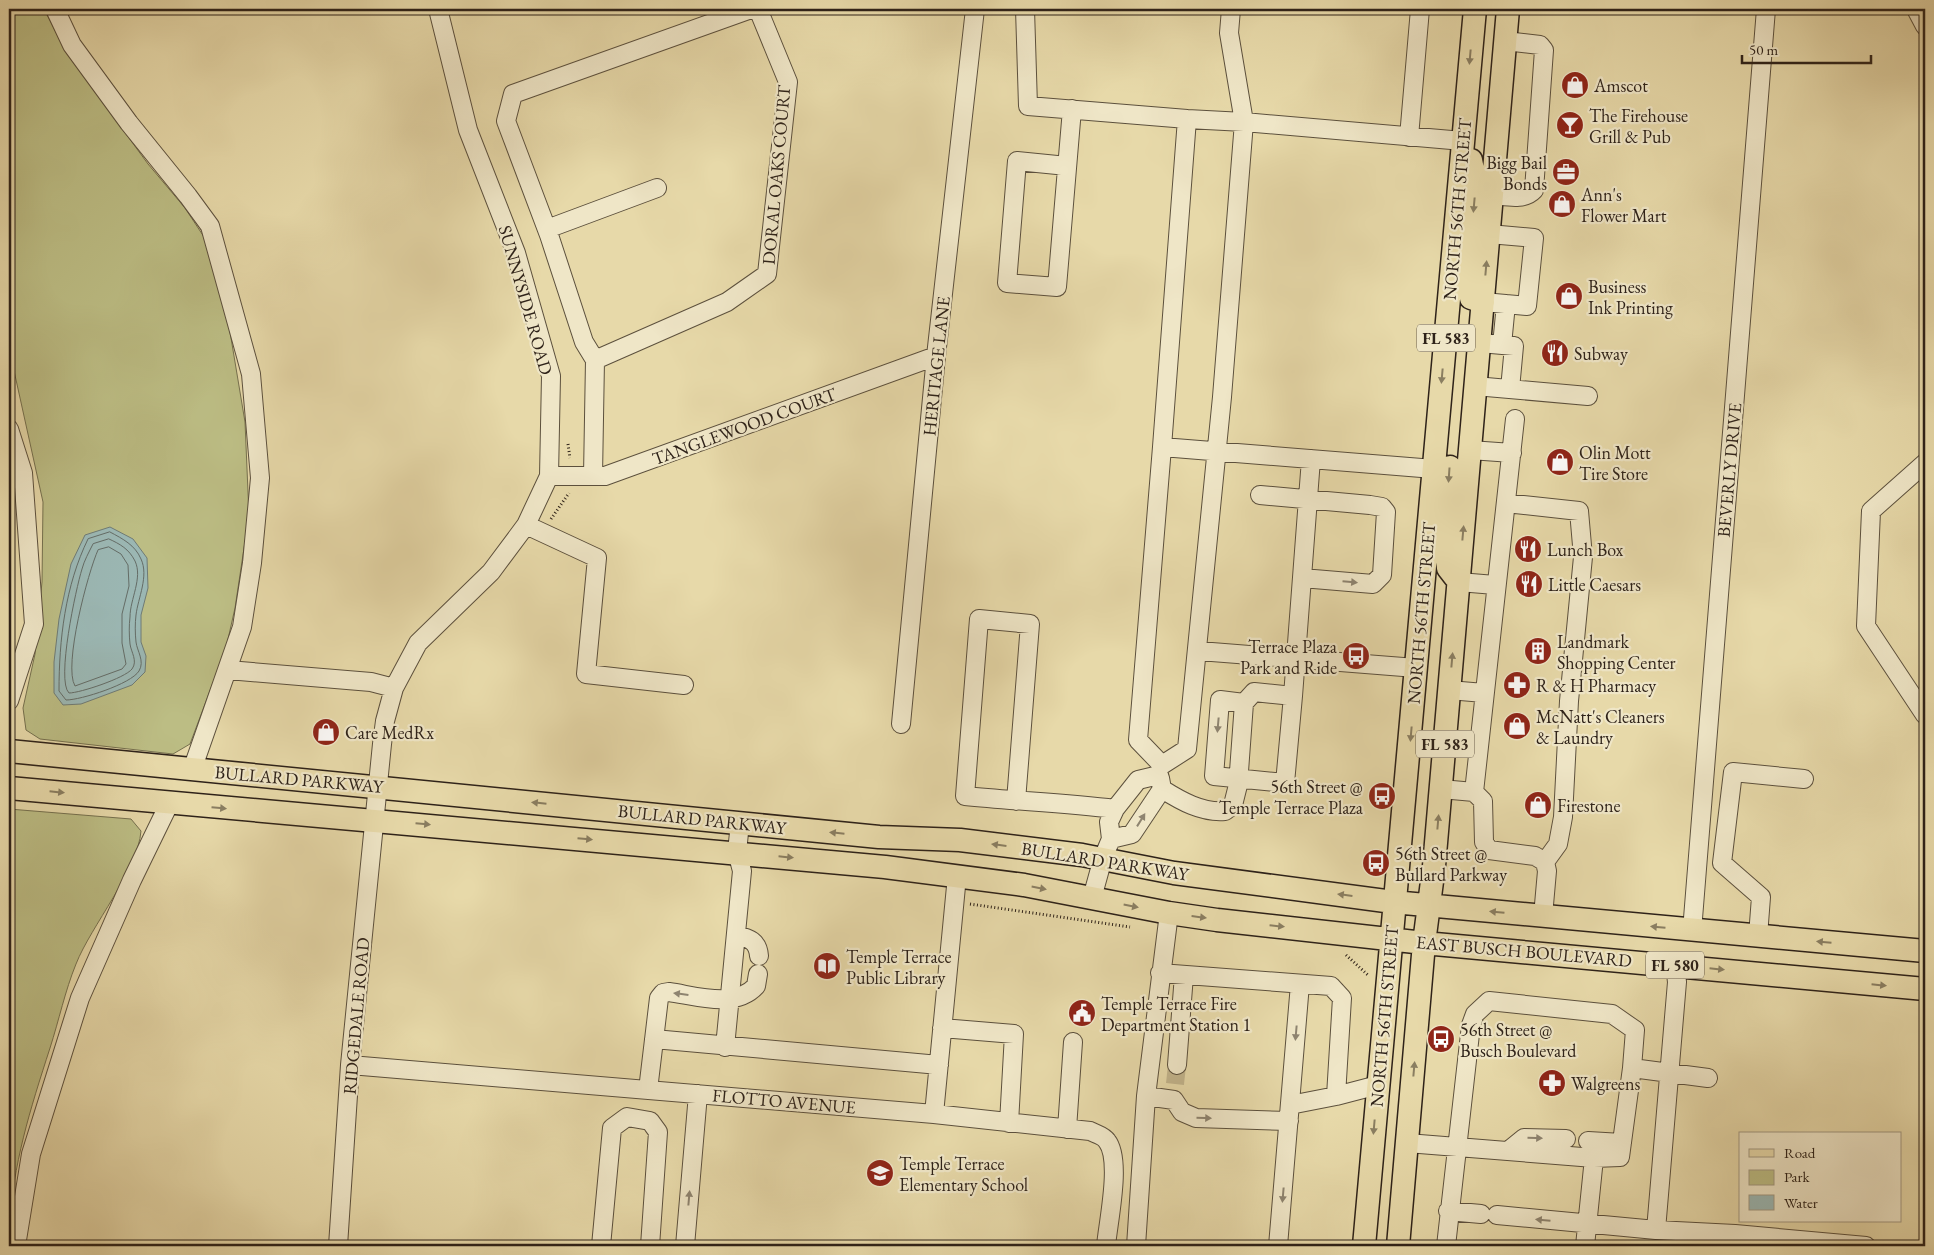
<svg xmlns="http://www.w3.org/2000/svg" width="1934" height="1255" font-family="'EB Garamond',serif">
	<rect width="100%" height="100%" fill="#e7d9a9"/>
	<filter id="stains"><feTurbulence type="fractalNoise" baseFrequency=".004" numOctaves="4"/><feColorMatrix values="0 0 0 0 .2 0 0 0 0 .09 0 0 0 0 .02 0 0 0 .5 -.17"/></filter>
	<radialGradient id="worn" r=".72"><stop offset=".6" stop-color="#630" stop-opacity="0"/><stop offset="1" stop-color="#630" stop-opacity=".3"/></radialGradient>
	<!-- green -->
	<path fill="#bcbd84" stroke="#75704e" d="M9,9H44L66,52L148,164L185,208L206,240L229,326L245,422L249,515L235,608L226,648L190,744L173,754L40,739L26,730L23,708L35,654L42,582L43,502L9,348Z
		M9,809L131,819L141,831C138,870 91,926 76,964C65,991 59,1020 50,1048C30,1110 13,1163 9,1230Z"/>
	<!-- water -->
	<path fill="#9bb7b3" stroke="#6f7b75" d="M110,527L133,539L147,558L148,588L141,615V642L146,656L145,672L132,685L81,704L63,705L54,693V662L59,619L71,564L85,535Z"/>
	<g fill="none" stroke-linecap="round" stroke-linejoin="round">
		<!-- shore -->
		<path stroke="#646c66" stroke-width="1" d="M110,532C123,539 135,545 141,559C149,576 138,598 136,615C135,623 135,633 136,642C137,651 145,661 139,671C131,684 81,700 66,700L59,691C59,640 65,586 88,539Z
			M109,539C120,544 129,549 135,561C143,578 130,599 130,617C129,625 129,635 130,644C131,652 138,661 132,669C125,678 80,693 69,693C56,681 76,588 82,569C84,561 89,552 93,544Z
			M109,547L121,554L128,565L129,586L122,614V643L126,664L122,669L75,686C63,666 88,572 98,550Z"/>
		<!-- minor-tunnel -->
		<path stroke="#c2b48c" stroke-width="18" stroke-dasharray="18 9" stroke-linecap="butt" d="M1175,1084L1177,1065"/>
		<!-- minor casing -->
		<g stroke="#5c503d" stroke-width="20">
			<path id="minor" d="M55,9L72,45L129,123L188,196L210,226L251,374L260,478L252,563L242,627L192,770
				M1025,9L1028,106L1187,119
				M1231,9L1229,33L1244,122L1463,141
				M1916,9L1925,26
				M1409,137L1420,9
				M1067,166L1017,161L1007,283L1057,287L1072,109
				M1492,195C1506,196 1524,201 1534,190L1544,50L1540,45L1505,41
				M547,229L657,188
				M1483,302L1527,306L1534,238L1489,234
				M1480,343L1514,346L1510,389
				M1502,345L1506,304
				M595,360L727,302L767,274L788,82L758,9
				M1475,386L1588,396
				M9,429L23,473L34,624L9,701
				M1162,447L1187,119L1244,122L1222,397L1187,749L1162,765L1138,740L1162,447L1434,469
				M1470,450L1512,453
				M1925,463L1871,511L1866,626L1925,715
				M549,476H605L936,356
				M593,476L595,360L584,342L549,235L506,121L513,94L751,9
				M1260,495L1370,505L1382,507L1386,512L1382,575L1373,584L1302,578
				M1506,503L1579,511L1583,557L1569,701L1563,817L1558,844L1545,862
				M526,525L597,558L586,674L684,685
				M1459,582L1495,585
				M1199,651L1416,668
				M228,670L371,682L394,688
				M1449,690L1484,693
				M1244,703L1220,700L1214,776L1285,783L1293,696
				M901,724L936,356L975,9
				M1162,789C1181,801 1202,813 1225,811L1233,805L1238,785L1244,703L1254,692L1293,696L1311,459
				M1441,789L1474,792L1483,801L1484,842L1489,850L1535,856L1545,862L1547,871L1543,916
				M1474,792L1515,419
				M1016,801L1030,624L979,619L965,796C1015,801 1065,803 1115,809
				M1111,839L1132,834L1162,789L1160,778
				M1092,898L1103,858L1111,839L1109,822L1115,809L1138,780L1159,775
				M1692,931L1766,9
				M736,935C749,938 758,941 759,956
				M1758,936L1761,897L1722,863L1733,772L1804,779
				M1675,965L1677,982L1656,1230L1735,1234L1866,1246
				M1160,973L1331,986L1342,998L1336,1096
				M942,1028L1014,1034L1009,1123
				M654,1039L939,1065
				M725,1047L742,871L737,852L740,823
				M350,1065L934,1114L1090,1131C1096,1134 1104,1136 1107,1141C1122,1160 1108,1222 1106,1246
				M1177,1065L1184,975
				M648,1090L659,998L663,993L669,992C697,996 735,1009 756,986L758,974
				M1146,1096L1174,1100L1182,1112L1196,1118L1289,1121
				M1290,1105L1336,1096L1378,1085
				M934,1114L957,876
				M1067,1129L1073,1042
				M1588,1141L1622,1143
				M1407,1143L1594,1158L1585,1246
				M1508,1151L1524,1138L1566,1139
				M1594,1158L1620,1157L1632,1068
				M1448,1211L1481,1214
				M1497,1215L1656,1230
				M16,1246L31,1154L80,998L132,880L169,804
				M338,1246L350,1065L382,744L385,721L394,688L418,643L491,572L526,525L549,476L551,376L516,253L468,130L438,9
				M601,1246L612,1128L627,1117L650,1121L658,1132L650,1246
				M685,1246L698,1094
				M1136,1246L1146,1096L1169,913
				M1278,1246L1300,984
				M1446,1246L1471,1025L1475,1014L1489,1001L1612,1014L1635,1030L1632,1068L1708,1078"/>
		</g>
		<!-- major casing -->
		<g stroke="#2e2219" stroke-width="25">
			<path id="major" d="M1471,160C1482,206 1463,253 1471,298L1483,302
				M1450,467L1446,550L1448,568L1455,577
				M9,751L879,837L960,840L1082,855L1174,873L1393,902L1925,951
				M9,788L885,867L1024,885L1169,913L1217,920L1424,943L1925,989
				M1364,1246L1475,9
				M1398,1246L1424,943L1434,866L1508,9"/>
		</g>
		<!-- path -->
		<path stroke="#2e2219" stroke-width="3" stroke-dasharray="1 2.5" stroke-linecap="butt" d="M568,444L570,458
			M551,519L569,493
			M970,904L1130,927
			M1346,955L1369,976"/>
		<!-- minor -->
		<use href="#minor" stroke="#efe6c7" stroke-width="18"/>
		<!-- major -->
		<use href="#major" stroke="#e7d9a9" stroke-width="22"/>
	</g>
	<!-- one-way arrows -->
	<defs><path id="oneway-solid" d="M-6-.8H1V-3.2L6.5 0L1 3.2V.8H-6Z" transform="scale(1.25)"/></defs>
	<g fill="#8a7e61">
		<use href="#oneway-solid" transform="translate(1470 57) rotate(95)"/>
		<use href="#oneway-solid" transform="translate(1474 205) rotate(95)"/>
		<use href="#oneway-solid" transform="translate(1486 268) rotate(-85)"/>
		<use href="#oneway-solid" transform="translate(1442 376) rotate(95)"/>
		<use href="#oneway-solid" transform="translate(1449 475) rotate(94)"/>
		<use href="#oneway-solid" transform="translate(1463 533) rotate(-85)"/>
		<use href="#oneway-solid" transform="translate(1452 660) rotate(-85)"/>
		<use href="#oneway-solid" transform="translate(1411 734) rotate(95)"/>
		<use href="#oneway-solid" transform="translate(57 792) rotate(6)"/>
		<use href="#oneway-solid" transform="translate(539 803) rotate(-174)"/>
		<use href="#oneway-solid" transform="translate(219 808) rotate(5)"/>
		<use href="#oneway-solid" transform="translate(1438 822) rotate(-85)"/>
		<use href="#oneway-solid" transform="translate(423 824) rotate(5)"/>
		<use href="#oneway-solid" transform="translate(837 833) rotate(-174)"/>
		<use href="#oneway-solid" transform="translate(585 839) rotate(5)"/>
		<use href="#oneway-solid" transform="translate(999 845) rotate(-173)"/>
		<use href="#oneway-solid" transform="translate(786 857) rotate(6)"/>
		<use href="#oneway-solid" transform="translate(1039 888) rotate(11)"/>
		<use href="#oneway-solid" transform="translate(1345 895) rotate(-173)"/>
		<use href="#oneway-solid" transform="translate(1131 906) rotate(11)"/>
		<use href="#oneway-solid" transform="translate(1497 912) rotate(-175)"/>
		<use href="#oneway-solid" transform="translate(1199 917) rotate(7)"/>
		<use href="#oneway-solid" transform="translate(1277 926) rotate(6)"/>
		<use href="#oneway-solid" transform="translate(1658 927) rotate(-175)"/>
		<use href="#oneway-solid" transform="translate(1824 942) rotate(-175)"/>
		<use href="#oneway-solid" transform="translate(1717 969) rotate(6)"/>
		<use href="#oneway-solid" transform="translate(1879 985) rotate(6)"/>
		<use href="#oneway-solid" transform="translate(1414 1069) rotate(-85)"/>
		<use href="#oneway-solid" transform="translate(1374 1127) rotate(95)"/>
	</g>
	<g fill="#8e8470">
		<use href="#oneway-solid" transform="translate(1350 582) rotate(5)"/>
		<use href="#oneway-solid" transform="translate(1218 725) rotate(95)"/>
		<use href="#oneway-solid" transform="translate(1141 820) rotate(-58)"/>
		<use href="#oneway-solid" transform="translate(681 994) rotate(-173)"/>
		<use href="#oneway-solid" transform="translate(1296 1033) rotate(95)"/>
		<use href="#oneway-solid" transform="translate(1204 1118) rotate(2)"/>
		<use href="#oneway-solid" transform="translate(1535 1138) rotate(2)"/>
		<use href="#oneway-solid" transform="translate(1283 1195) rotate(95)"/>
		<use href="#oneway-solid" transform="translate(689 1198) rotate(-85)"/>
		<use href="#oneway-solid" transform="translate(1543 1220) rotate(-175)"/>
	</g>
	<!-- icons -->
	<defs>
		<g id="shop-disc" transform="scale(1.4375)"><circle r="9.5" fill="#8f2418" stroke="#efe6c7"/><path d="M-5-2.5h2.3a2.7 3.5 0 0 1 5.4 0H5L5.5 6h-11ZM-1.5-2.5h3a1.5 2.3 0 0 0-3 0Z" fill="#fff"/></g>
		<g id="bar-disc" transform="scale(1.4375)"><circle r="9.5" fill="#8f2418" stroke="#efe6c7"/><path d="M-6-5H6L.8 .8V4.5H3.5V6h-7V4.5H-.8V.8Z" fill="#fff"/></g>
		<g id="office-disc" transform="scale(1.4375)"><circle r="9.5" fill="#8f2418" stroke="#efe6c7"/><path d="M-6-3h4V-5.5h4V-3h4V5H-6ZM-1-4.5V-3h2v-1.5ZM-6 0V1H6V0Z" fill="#fff"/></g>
		<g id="restaurant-disc" transform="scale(1.4375)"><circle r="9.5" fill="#8f2418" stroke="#efe6c7"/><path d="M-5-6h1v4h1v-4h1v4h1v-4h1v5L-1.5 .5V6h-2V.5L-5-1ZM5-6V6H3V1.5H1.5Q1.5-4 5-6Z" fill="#fff"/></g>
		<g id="building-disc" transform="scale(1.4375)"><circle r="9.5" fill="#8f2418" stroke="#efe6c7"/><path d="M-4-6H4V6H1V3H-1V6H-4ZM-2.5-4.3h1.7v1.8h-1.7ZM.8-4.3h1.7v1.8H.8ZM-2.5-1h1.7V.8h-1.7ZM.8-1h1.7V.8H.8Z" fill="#fff"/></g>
		<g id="bus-disc" transform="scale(1.4375)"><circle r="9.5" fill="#8f2418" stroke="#efe6c7"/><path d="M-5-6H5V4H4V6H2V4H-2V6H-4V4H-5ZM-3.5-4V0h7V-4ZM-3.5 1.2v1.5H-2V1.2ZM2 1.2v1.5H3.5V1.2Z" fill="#fff"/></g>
		<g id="pharmacy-disc" transform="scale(1.4375)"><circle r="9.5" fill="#8f2418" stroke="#efe6c7"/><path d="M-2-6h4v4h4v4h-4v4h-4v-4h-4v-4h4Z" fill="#fff"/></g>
		<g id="library-disc" transform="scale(1.4375)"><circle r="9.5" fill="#8f2418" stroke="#efe6c7"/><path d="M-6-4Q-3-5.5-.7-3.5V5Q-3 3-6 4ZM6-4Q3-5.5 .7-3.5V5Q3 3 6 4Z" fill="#fff"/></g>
		<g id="civic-disc" transform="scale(1.4375)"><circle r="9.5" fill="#8f2418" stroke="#efe6c7"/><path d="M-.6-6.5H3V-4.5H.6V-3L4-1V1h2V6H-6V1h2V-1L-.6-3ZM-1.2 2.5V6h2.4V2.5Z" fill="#fff"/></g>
		<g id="school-disc" transform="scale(1.4375)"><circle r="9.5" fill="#8f2418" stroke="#efe6c7"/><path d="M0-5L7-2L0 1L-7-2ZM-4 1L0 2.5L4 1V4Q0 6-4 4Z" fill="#fff"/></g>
	</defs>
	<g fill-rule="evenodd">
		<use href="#shop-disc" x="1575" y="85"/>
		<use href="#bar-disc" x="1570" y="125"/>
		<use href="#office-disc" x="1566" y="172"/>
		<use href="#shop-disc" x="1562" y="204"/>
		<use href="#shop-disc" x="1569" y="296"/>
		<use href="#restaurant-disc" x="1555" y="353"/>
		<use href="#shop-disc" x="1560" y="462"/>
		<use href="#restaurant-disc" x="1528" y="549"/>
		<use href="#restaurant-disc" x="1529" y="584"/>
		<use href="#building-disc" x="1538" y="651"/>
		<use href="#bus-disc" x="1356" y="656"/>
		<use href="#pharmacy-disc" x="1517" y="685"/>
		<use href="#shop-disc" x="1517" y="726"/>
		<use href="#shop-disc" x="326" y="732"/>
		<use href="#bus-disc" x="1382" y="796"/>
		<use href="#shop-disc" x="1538" y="805"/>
		<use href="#bus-disc" x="1376" y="863"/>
		<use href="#library-disc" x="827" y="966"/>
		<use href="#civic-disc" x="1082" y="1013"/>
		<use href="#bus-disc" x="1441" y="1039"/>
		<use href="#pharmacy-disc" x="1552" y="1083"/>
		<use href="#school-disc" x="880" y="1173"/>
	</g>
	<g text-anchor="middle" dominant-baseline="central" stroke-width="4.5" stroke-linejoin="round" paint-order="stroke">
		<!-- shield labels -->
		<g fill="#efe6c7" stroke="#685d4d" stroke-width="1">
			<rect x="1417" y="324.5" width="58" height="27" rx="4"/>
			<rect x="1416" y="730.5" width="58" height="27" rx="4"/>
			<rect x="1646" y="951.5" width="58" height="27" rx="4"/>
		</g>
		<g font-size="16" font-weight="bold" fill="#2e2219">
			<text x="1446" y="338">FL 583</text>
			<text x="1445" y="744">FL 583</text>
			<text x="1675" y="965">FL 580</text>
		</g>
		<!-- poi labels -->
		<g font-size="18" fill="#2e2219" stroke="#efe6c7" text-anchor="start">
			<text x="1594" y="85">Amscot</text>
			<text x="1589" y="115">The Firehouse<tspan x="1589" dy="21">Grill &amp; Pub</tspan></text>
			<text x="1547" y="162" text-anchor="end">Bigg Bail<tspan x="1547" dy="21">Bonds</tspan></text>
			<text x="1581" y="194">Ann's<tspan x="1581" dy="21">Flower Mart</tspan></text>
			<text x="1588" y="286">Business<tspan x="1588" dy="21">Ink Printing</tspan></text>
			<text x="1574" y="353">Subway</text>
			<text x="1579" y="452">Olin Mott<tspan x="1579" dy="21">Tire Store</tspan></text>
			<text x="1547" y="549">Lunch Box</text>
			<text x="1548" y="584">Little Caesars</text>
			<text x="1557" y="641">Landmark<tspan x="1557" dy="21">Shopping Center</tspan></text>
			<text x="1337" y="646" text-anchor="end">Terrace Plaza<tspan x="1337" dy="21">Park and Ride</tspan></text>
			<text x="1536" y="685">R &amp; H Pharmacy</text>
			<text x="1536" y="716">McNatt's Cleaners<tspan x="1536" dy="21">&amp; Laundry</tspan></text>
			<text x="345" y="732">Care MedRx</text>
			<text x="1363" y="786" text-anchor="end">56th Street @<tspan x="1363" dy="21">Temple Terrace Plaza</tspan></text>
			<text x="1557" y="805">Firestone</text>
			<text x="1395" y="853">56th Street @<tspan x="1395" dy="21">Bullard Parkway</tspan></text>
			<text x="846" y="956">Temple Terrace<tspan x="846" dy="21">Public Library</tspan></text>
			<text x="1101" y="1003">Temple Terrace Fire<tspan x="1101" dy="21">Department Station 1</tspan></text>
			<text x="1460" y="1029">56th Street @<tspan x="1460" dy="21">Busch Boulevard</tspan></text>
			<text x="1571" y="1083">Walgreens</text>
			<text x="899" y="1163">Temple Terrace<tspan x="899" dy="21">Elementary School</tspan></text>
		</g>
		<!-- street labels -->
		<g font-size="18" fill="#2e2219" stroke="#efe6c7">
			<text transform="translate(776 175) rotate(-85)">DORAL OAKS COURT</text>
			<text transform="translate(1457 209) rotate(-85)">NORTH 56TH STREET</text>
			<text transform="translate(526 300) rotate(74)">SUNNYSIDE ROAD</text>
			<text transform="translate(936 366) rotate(-84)">HERITAGE LANE</text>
			<text transform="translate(744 426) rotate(-20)">TANGLEWOOD COURT</text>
			<text transform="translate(1729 470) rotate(-85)">BEVERLY DRIVE</text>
			<text transform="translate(1421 613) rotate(-85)">NORTH 56TH STREET</text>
			<text transform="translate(299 779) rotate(5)">BULLARD PARKWAY</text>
			<text transform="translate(702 819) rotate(6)">BULLARD PARKWAY</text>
			<text transform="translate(1105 861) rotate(9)">BULLARD PARKWAY</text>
			<text transform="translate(1524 951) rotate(5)">EAST BUSCH BOULEVARD</text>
			<text transform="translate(356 1016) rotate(-85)">RIDGEDALE ROAD</text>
			<text transform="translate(1384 1016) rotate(-85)">NORTH 56TH STREET</text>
			<text transform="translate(784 1101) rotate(5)">FLOTTO AVENUE</text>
		</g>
	</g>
	<!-- margin -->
	<rect width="1934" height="1255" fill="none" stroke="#e7d9a9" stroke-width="30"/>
	<rect x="10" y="10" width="1914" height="1235" fill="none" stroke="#2e2219" stroke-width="2.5"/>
	<rect x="15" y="15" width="1904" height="1225" fill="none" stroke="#2e2219"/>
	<!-- legend -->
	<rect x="1739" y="1132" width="162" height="90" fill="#efe6c7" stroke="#a29881"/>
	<rect x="1749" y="1149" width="25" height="8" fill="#e7d9a9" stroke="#a29881"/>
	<text x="1784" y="1158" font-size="15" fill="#2e2219">Road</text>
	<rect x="1749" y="1170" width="25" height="15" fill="#bcbd84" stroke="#a29881"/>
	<text x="1784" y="1182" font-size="15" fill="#2e2219">Park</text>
	<rect x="1749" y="1195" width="25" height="15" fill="#9bb7b3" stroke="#a29881"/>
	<text x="1784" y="1208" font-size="15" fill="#2e2219">Water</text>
	<!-- scale -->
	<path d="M1742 55v8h129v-8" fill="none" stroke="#2e2219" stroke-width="2.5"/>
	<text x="1749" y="55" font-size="15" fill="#2e2219" stroke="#efe6c7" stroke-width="4" paint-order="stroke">50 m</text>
	<rect width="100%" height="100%" filter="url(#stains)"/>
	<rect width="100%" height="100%" fill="url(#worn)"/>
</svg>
